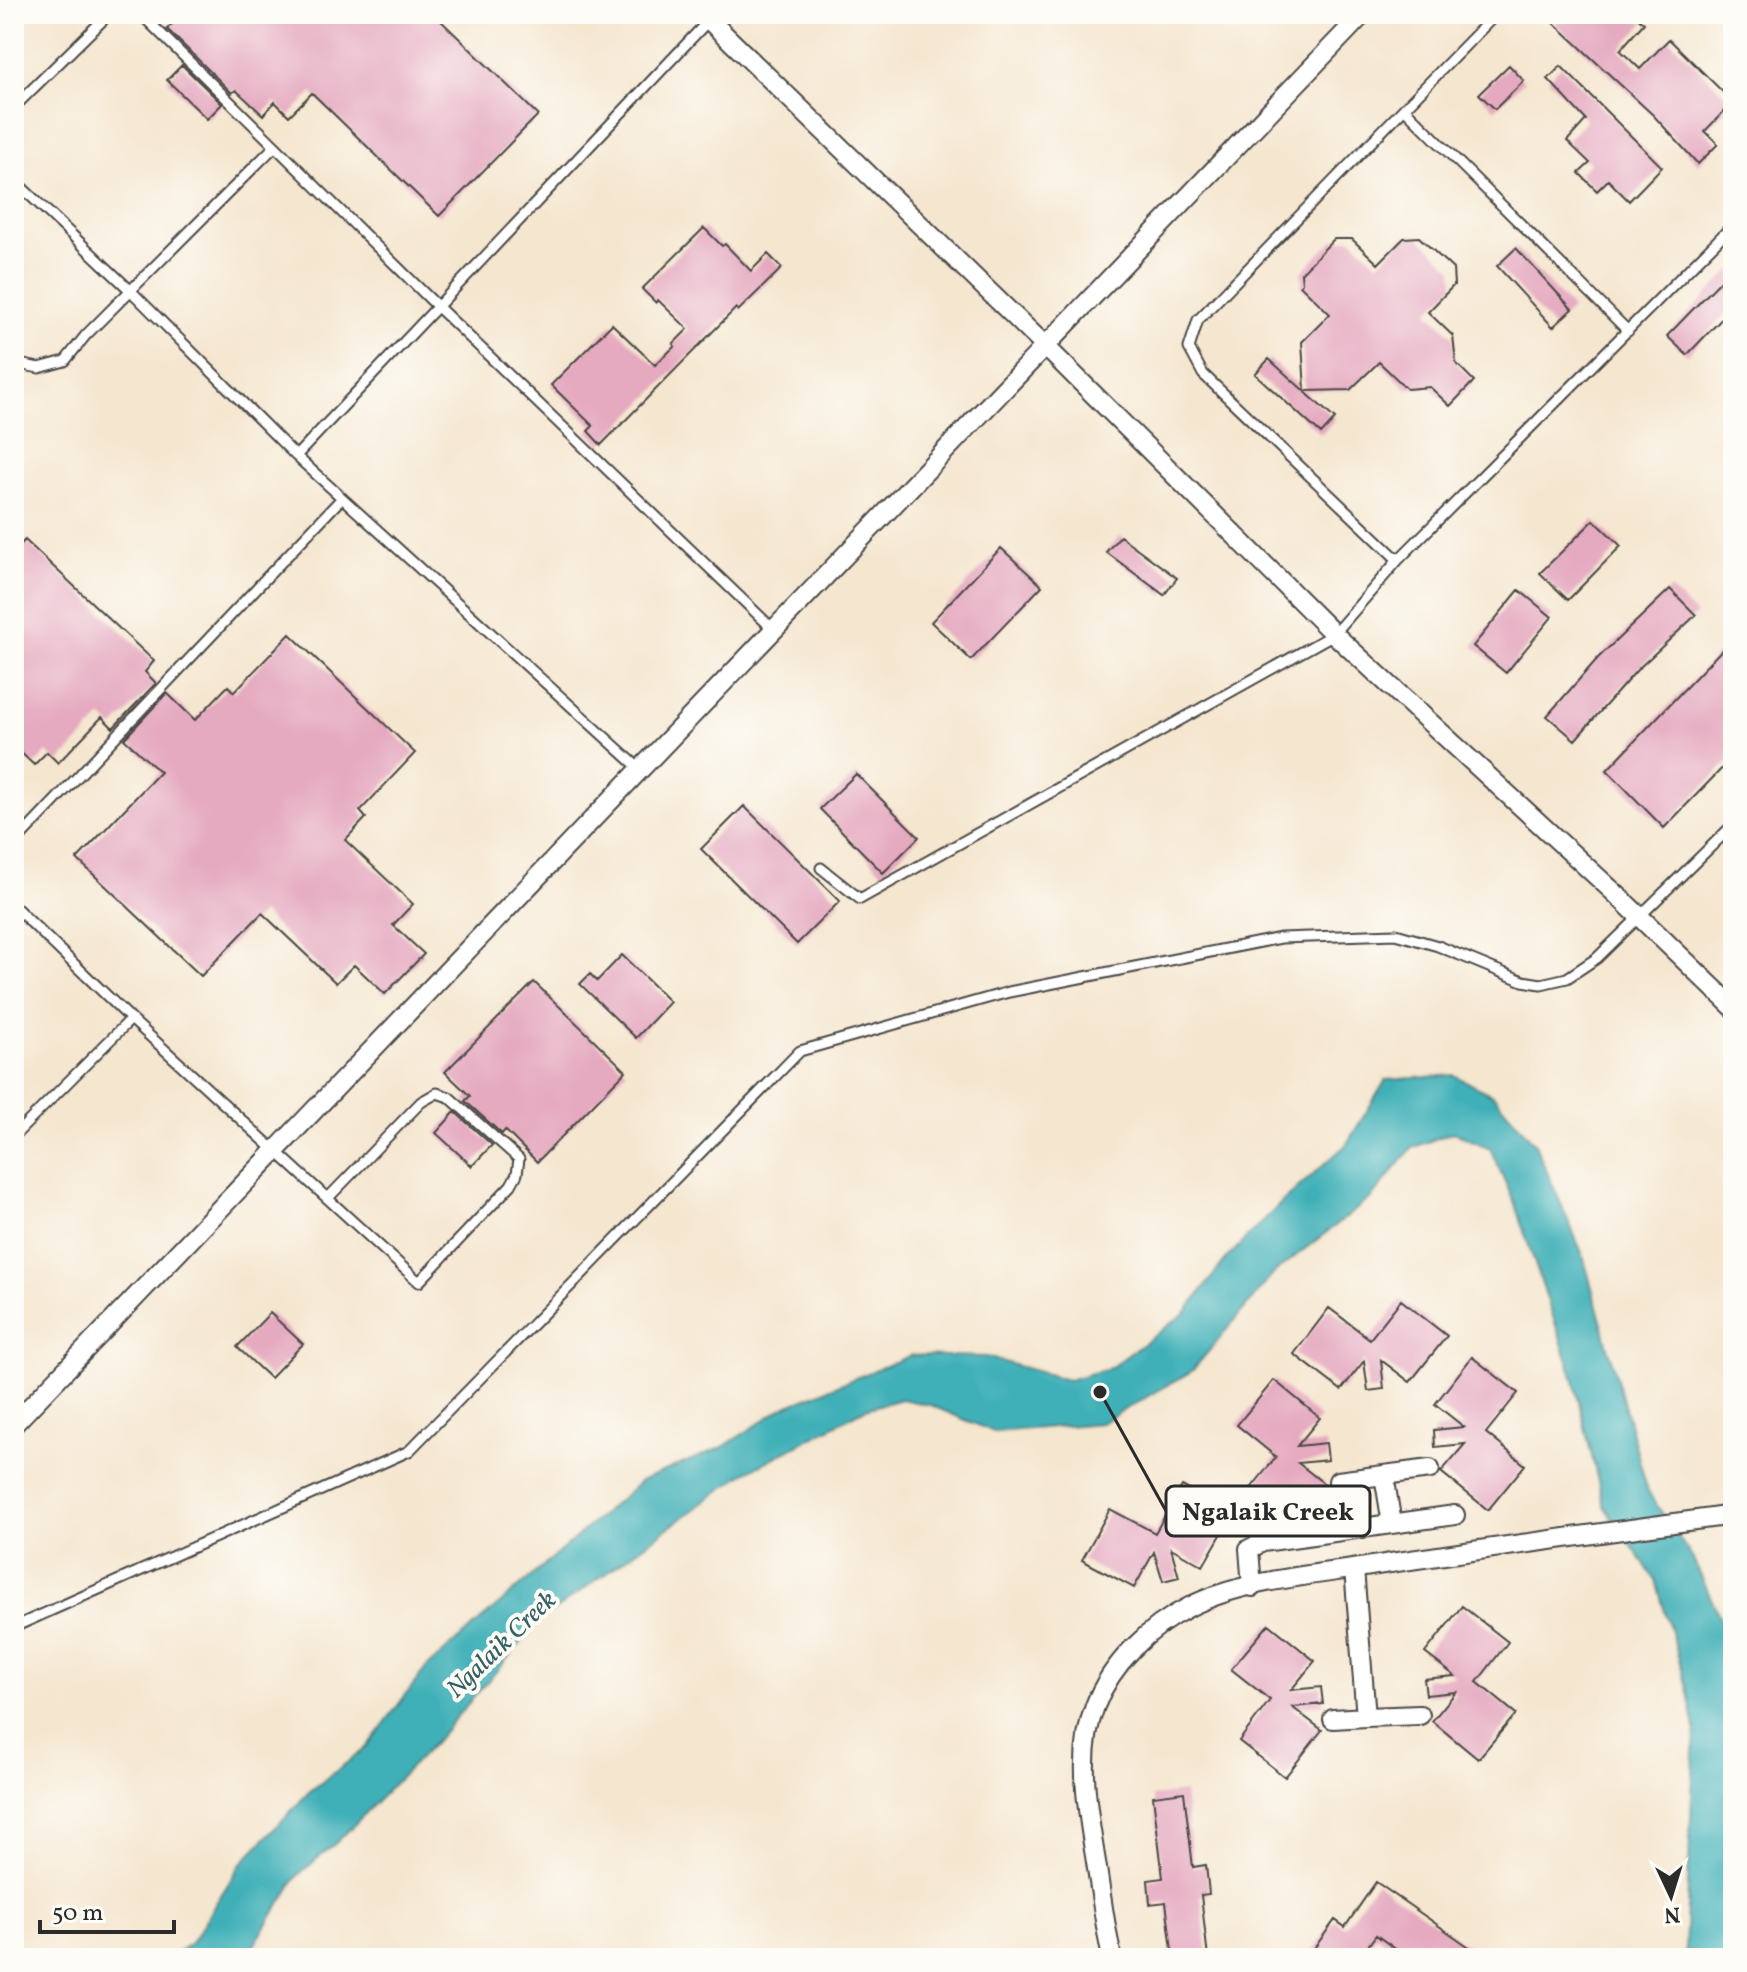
<svg xmlns="http://www.w3.org/2000/svg" width="1747" height="1972" font-family="Vollkorn,serif">
	<rect width="100%" height="100%" fill="#fdfcf7"/>
	<filter id="ink" filterUnits="userSpaceOnUse"><feTurbulence type="fractalNoise" baseFrequency=".0125" numOctaves="2"/><feDisplacementMap in="SourceGraphic" scale="16" xChannelSelector="R" yChannelSelector="G"/><feConvolveMatrix kernelMatrix="1 2 1 2 8 2 1 2 1" color-interpolation-filters="sRGB"/></filter>
	<filter id="wash" filterUnits="userSpaceOnUse"><feTurbulence type="fractalNoise" baseFrequency=".006" numOctaves="4" result="noise"/><feDisplacementMap in="SourceGraphic" scale="32" xChannelSelector="R" yChannelSelector="G"/><feGaussianBlur stdDeviation="1.8" result="paint"/><feColorMatrix in="noise" values="0 0 0 0 0 0 0 0 0 0 0 0 0 0 0 0 0 1.4 0 .05"/><feComposite in="paint" operator="in"/></filter>
	<g filter="url(#wash)">
		<rect width="100%" height="100%" fill="#f5e6cf"/>
		<!-- water -->
		<path fill="#3fb0b8" stroke="#356e72" stroke-width="2" d="M1454,1075L1494,1096L1535,1144L1583,1255L1648,1492L1693,1559L1727,1633L1726,1689L1733,1725V1868L1724,1930L1731,1958H1688L1685,1949L1695,1729L1687,1687L1656,1581L1604,1506L1572,1373L1514,1202L1490,1148L1453,1132L1412,1148L1371,1198L1275,1272L1192,1371L1101,1423L994,1432L930,1405L901,1399L865,1409L743,1474L541,1620L431,1746L338,1841L298,1875L246,1958H169L191,1943L240,1865L309,1792L366,1748L426,1668L642,1480L723,1447L784,1407L912,1355L986,1357L1068,1380L1110,1368L1185,1313L1226,1259L1283,1201L1346,1145L1386,1080Z"/>
		<g id="blocks">
			<!-- building -->
			<path fill="#e5a9c0" d="M182,14H434L538,115L439,216L312,93L289,116L275,102L263,115L236,90L232,93L167,29Z
				M1562,14H1634L1644,23L1620,50L1640,69L1669,39L1733,102L1705,131L1718,144L1698,164L1653,115L1554,23Z
				M182,65L222,104L207,119L167,80Z
				M1509,65L1524,81L1495,109L1479,94Z
				M1561,66L1662,167L1629,201L1608,180L1597,191L1579,173L1590,163L1567,141L1586,120L1548,79Z
				M704,228L722,246L725,244L751,271L768,254L782,268L738,311L736,308L601,445L588,431L593,426L551,385L612,324L655,365L675,346L673,344L688,329L658,300L656,303L642,289Z
				M1419,237L1453,269L1454,285L1428,312L1453,336L1456,363L1474,381L1450,406L1430,387L1407,389L1379,362L1350,390L1305,391L1302,342L1330,314L1300,285L1302,283L1301,273L1334,239H1352L1378,264L1404,238Z
				M1516,248L1572,309L1553,327L1497,266Z
				M1733,268V307L1687,355L1667,336Z
				M1269,359L1335,419L1321,434L1255,374Z
				M1594,520L1621,546L1568,600L1540,573Z
				M1120,536L1177,578L1164,595L1106,552Z
				M25,540L154,661L145,672L156,683L113,728L102,717L58,763L47,752L34,765L14,746V551Z
				M1001,548L1042,586L971,660L931,622Z
				M1670,589L1696,615L1637,670L1575,740L1547,716L1598,658Z
				M1519,590L1552,617L1506,673L1473,646Z
				M290,634L415,753L360,811L366,818L345,840L413,904L393,925L424,954L385,994L354,965L336,983L262,913L201,976L77,859L160,772L124,739L167,693L195,720L228,686L234,692Z
				M1733,638V757L1664,828L1607,770Z
				M856,774L919,837L883,873L820,809Z
				M744,806L840,901L797,944L701,849Z
				M622,955L670,1002L636,1038L580,984L590,974L597,981Z
				M534,982L626,1071L537,1162L505,1130L502,1134L465,1101L470,1096L445,1072Z
				M455,1112L492,1145L472,1166L436,1133Z
				M1401,1300L1447,1336L1410,1382L1381,1360L1384,1389L1368,1391L1364,1361L1341,1390L1294,1354L1329,1308L1370,1339Z
				M270,1313L303,1344L270,1378L237,1347Z
				M1472,1357L1518,1393L1486,1433L1525,1465L1488,1510L1441,1472L1465,1444L1435,1447L1434,1430L1464,1427L1435,1404Z
				M1274,1380L1320,1418L1297,1446L1326,1443L1328,1460L1298,1463L1327,1486L1296,1525L1282,1527L1244,1497L1276,1457L1237,1425Z
				M1182,1486L1233,1514L1203,1566L1171,1548L1179,1577L1163,1581L1154,1552L1134,1588L1082,1560L1110,1509L1155,1533Z
				M1462,1606L1508,1642L1477,1682L1516,1714L1478,1759L1432,1721L1456,1692L1426,1695L1424,1679L1455,1676L1425,1653Z
				M1269,1624L1315,1661L1291,1690L1321,1687L1323,1704L1292,1707L1322,1730L1285,1777L1239,1741L1270,1700L1231,1669Z
				M1184,1792L1193,1867L1206,1865L1209,1894L1201,1895L1208,1958H1173L1166,1902L1150,1904L1148,1880L1163,1878L1153,1796Z
				M1376,1882L1485,1958H1408L1376,1935L1359,1958H1307L1335,1920L1345,1927Z"/>
		</g>
	</g>
	<g filter="url(#ink)">
		<use href="#blocks" fill-opacity="0" stroke="#494744" stroke-width="2"/>
		<g fill="none" stroke-linecap="round" stroke-linejoin="round">
			<!-- service casing -->
			<g stroke="#494744" stroke-width="13">
				<path id="service" d="M141,14L437,306L774,630
					M14,107L109,14
					M1404,108L1628,331
					M14,180L131,291L296,456
					M14,363L39,368L65,361L86,335L274,147
					M1398,560L1203,374L1189,348L1198,320L1496,14
					M640,769L296,456L709,20
					M14,844L341,499
					M821,868L860,899L1334,634L1398,560L1733,225
					M14,906L131,1019L419,1282L511,1185L517,1174L519,1159L449,1097L437,1093L421,1102L328,1198
					M14,1136L131,1019
					M14,1627L409,1451L800,1051L1009,992L1281,938L1396,934L1438,946L1523,981L1541,984L1567,978L1597,958L1733,825"/>
			</g>
			<!-- minor casing -->
			<g stroke="#494744" stroke-width="22">
				<path id="minor" d="M703,14L1045,346L1334,634L1617,895L1733,1007
					M14,1424L1363,14
					M1338,1481L1384,1475
					M1392,1524L1384,1475L1430,1469
					M1354,1569L1366,1717L1420,1715
					M1252,1587L1249,1549L1263,1542L1455,1515
					M1333,1719L1366,1717
					M1112,1958C1105,1926 1101,1894 1096,1862C1088,1812 1076,1755 1095,1706C1111,1664 1149,1627 1189,1607C1243,1579 1319,1575 1378,1565C1496,1547 1615,1531 1733,1515"/>
			</g>
			<!-- service -->
			<use href="#service" stroke="#fff" stroke-width="9"/>
			<!-- minor -->
			<use href="#minor" stroke="#fff" stroke-width="18"/>
		</g>
	</g>
	<g text-anchor="middle" dominant-baseline="central" stroke-width="8" stroke-linejoin="round" paint-order="stroke">
		<!-- water labels -->
		<g font-size="26" font-style="italic" fill="#336063" stroke="#fdfcf7">
			<text transform="translate(502 1645) rotate(-44)">Ngalaik Creek</text>
		</g>
	</g>
	<!-- callouts -->
	<path fill="none" stroke="#2b2b2b" stroke-width="3" d="M1100 1392L1166 1511"/>
	<circle fill="#2b2b2b" stroke="#fdfcf7" stroke-width="3" cx="1100" cy="1392" r="8"/>
	<rect fill="#fdfcf7" stroke="#2b2b2b" stroke-width="3" x="1166" y="1486" width="204" height="50" rx="8"/>
	<g font-size="26" text-anchor="middle" font-weight="bold" fill="#2b2b2b">
		<text x="1268" y="1520">Ngalaik Creek</text>
	</g>
	<!-- margin -->
	<rect width="1747" height="1972" fill="none" stroke="#fdfcf7" stroke-width="48"/>
	<!-- north arrow -->
	<g transform="translate(1671 1896) rotate(176)" stroke="#fdfcf7" stroke-width="6" paint-order="stroke">
	<path d="M0-6L14 30L0 20L-14 30Z" fill="#2b2b2b"/>
	<text y="-12" font-size="22" font-weight="bold" text-anchor="middle" fill="#2b2b2b">N</text>
	</g>
	<!-- scale -->
	<path d="M40 1920v12h134v-12" fill="none" stroke="#2b2b2b" stroke-width="4"/>
	<text x="52" y="1920" font-size="24" fill="#2b2b2b" stroke="#fdfcf7" stroke-width="6" paint-order="stroke">50 m</text>
</svg>
